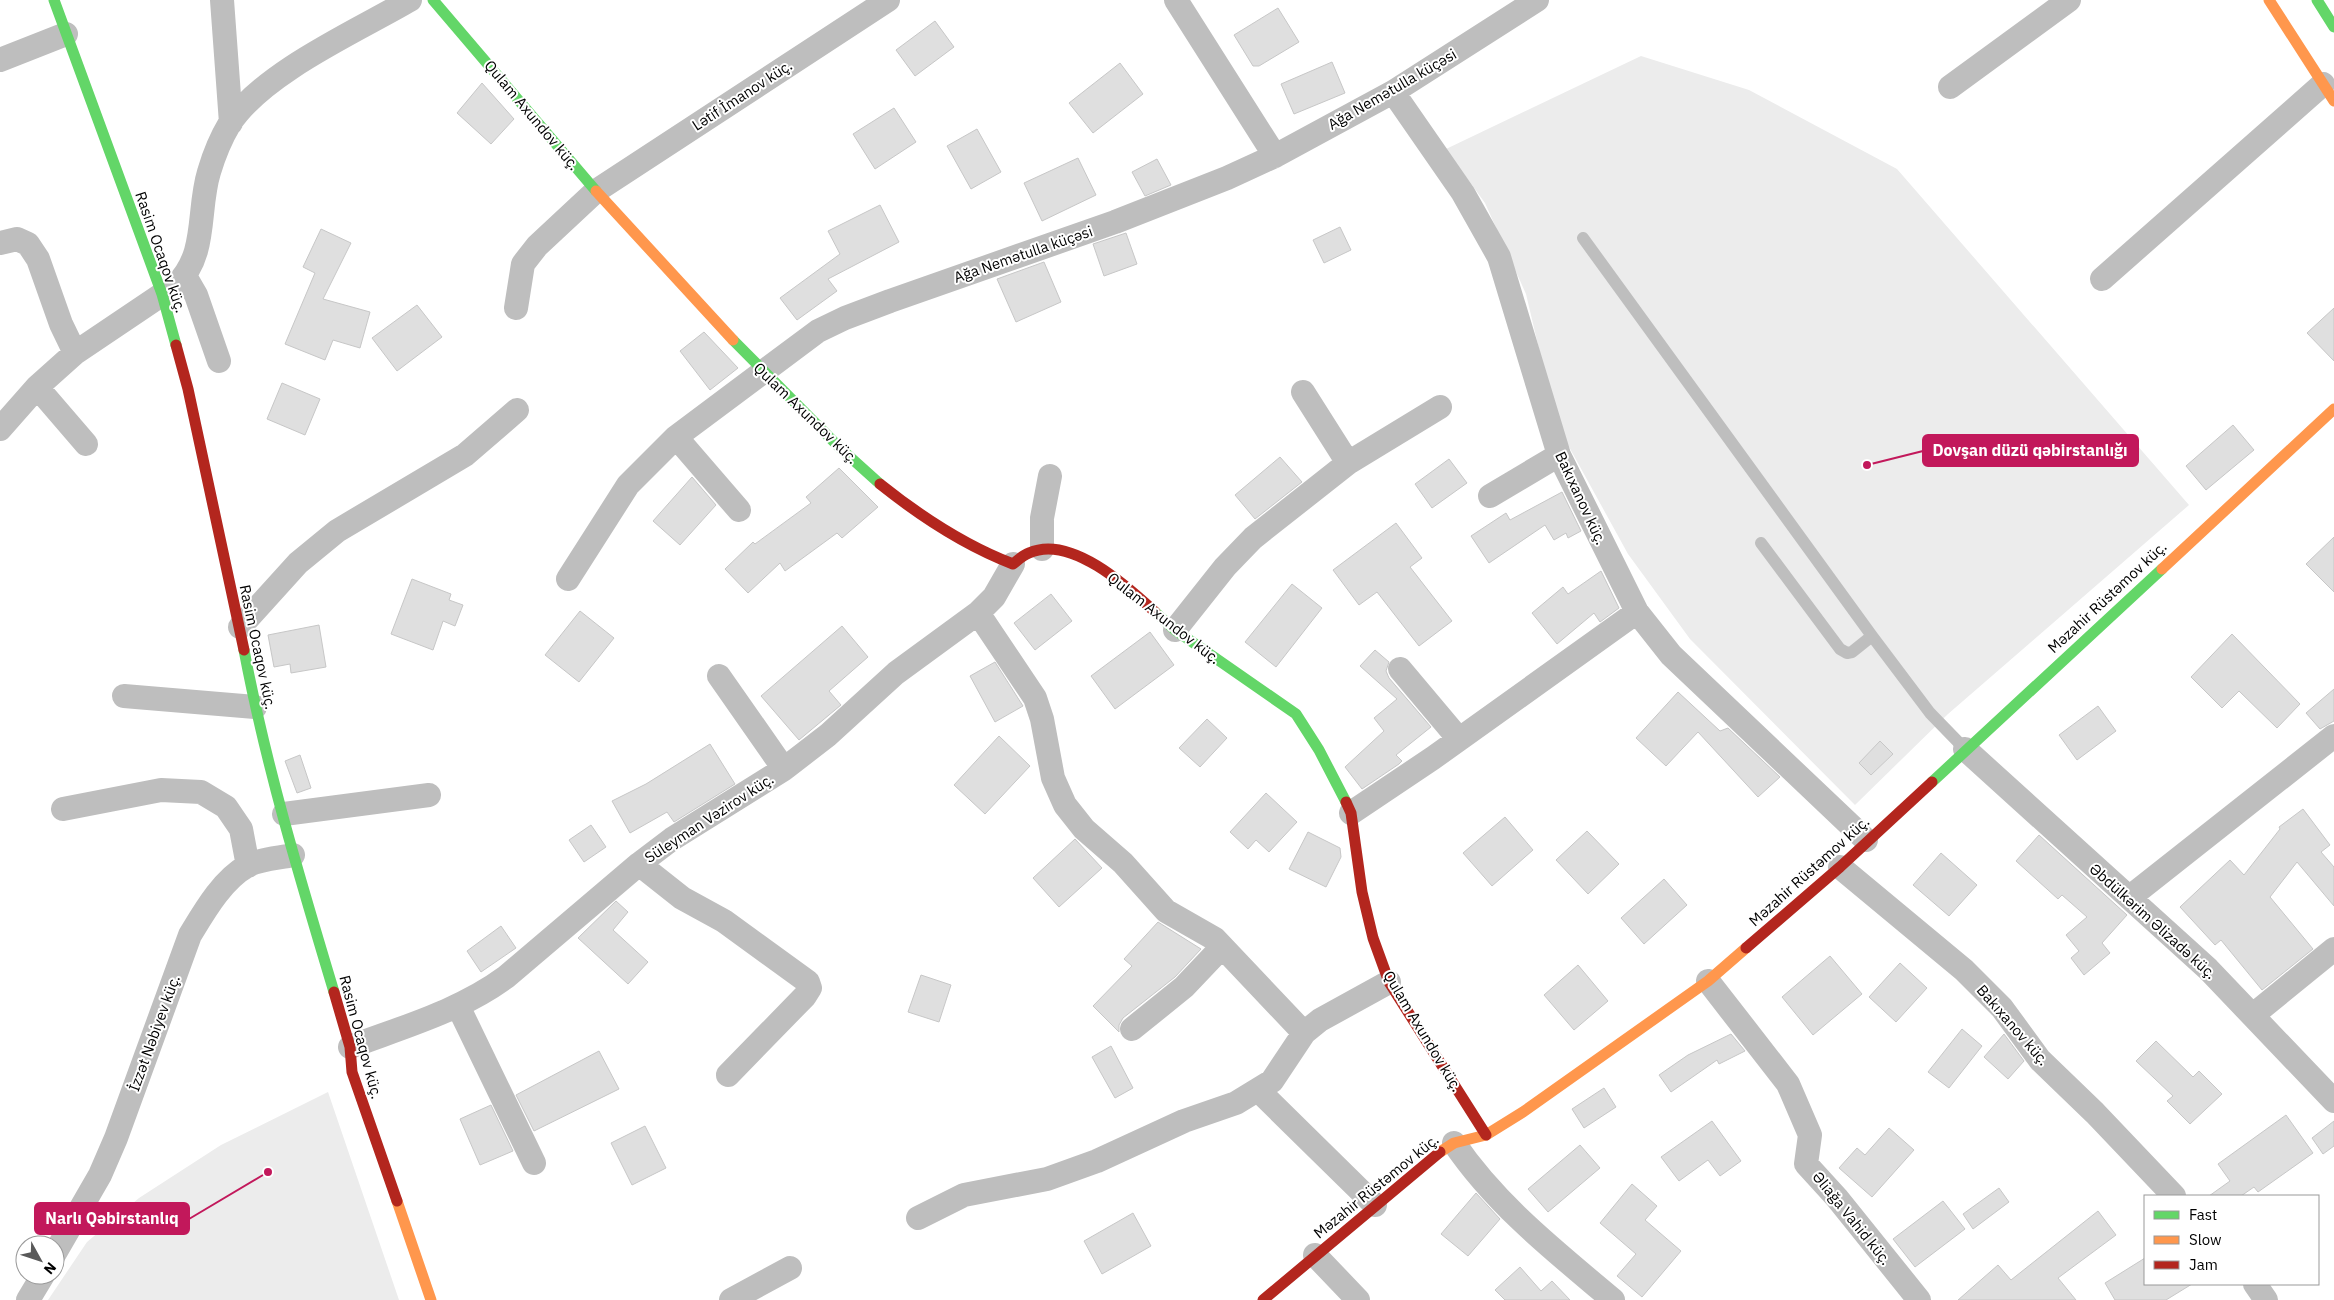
<svg xmlns="http://www.w3.org/2000/svg" width="2334" height="1300" font-family="'IBM Plex Sans',sans-serif">
	<rect width="100%" height="100%" fill="#fff"/>
	<!-- green -->
	<path fill="#ececec" d="M1641,56L1749,90L1897,169L2189,505L1948,714L1855,805L1690,639L1628,554L1557,425L1526,294L1485,203L1446,149Z
		M328,1092L399,1300H48L87,1242L139,1198L221,1145Z"/>
	<!-- building -->
	<path fill="#dfdfdf" stroke="#c7c7c7" d="M1278,8L1299,42L1259,66H1253L1234,35Z
		M935,21L954,47L915,76L896,50Z
		M1332,62L1345,93L1294,114L1281,84Z
		M1120,63L1143,94L1093,133L1069,103Z
		M482,83L514,119L491,144L457,113Z
		M894,108L916,142L875,169L853,134Z
		M977,129L1001,172L971,189L947,146Z
		M1078,158L1096,195L1042,221L1024,183Z
		M1157,159L1171,185L1145,196L1132,172Z
		M880,205L899,242L828,279L837,291L797,320L780,298L840,254L828,231Z
		M1340,227L1351,250L1324,263L1313,240Z
		M321,229L351,243L323,299L370,312L360,348L333,340L325,360L285,344L315,273L303,267Z
		M1126,233L1137,264L1104,276L1093,244Z
		M1044,262L1061,302L1016,322L997,279Z
		M417,305L442,337L397,371L372,338Z
		M2334,308V361L2307,333Z
		M704,332L738,368L710,390L680,351Z
		M282,383L320,399L305,435L267,419Z
		M2233,425L2254,450L2206,490L2186,466Z
		M1280,457L1302,482L1255,519L1235,495Z
		M1449,459L1467,483L1432,508L1415,484Z
		M839,468L878,507L842,538L837,533L785,571L780,563L748,593L725,569L753,542L755,544L811,503L806,497Z
		M692,477L716,505L680,545L653,521Z
		M1562,492L1581,531L1568,538L1566,533L1554,540L1545,525L1489,563L1471,536L1506,513L1510,520Z
		M1396,523L1422,558L1410,567L1452,621L1419,646L1377,592L1359,605L1333,570Z
		M2334,537V592L2306,564Z
		M1601,571L1619,608L1600,622L1594,613L1557,644L1532,613L1563,587L1568,594Z
		M412,579L451,594L449,600L463,605L455,626L443,621L433,650L391,634Z
		M1292,584L1322,608L1276,667L1245,642Z
		M1051,594L1072,621L1035,650L1014,623Z
		M580,611L614,638L579,682L545,655Z
		M319,625L326,667L291,673L290,664L274,667L268,635Z
		M842,626L868,657L829,691L841,705L799,740L761,696Z
		M1150,632L1174,665L1115,709L1091,676Z
		M2232,634L2300,704L2277,728L2239,691L2222,708L2191,677Z
		M1375,650L1389,662L1386,671L1389,678L1431,727L1396,755L1402,761L1399,764L1362,789L1345,767L1384,731L1374,718L1397,699L1360,666Z
		M995,662L1023,706L995,722L970,676Z
		M2334,689V721L2320,729L2306,713Z
		M1678,692L1720,731L1728,728L1780,777L1758,797L1698,732L1666,766L1636,738Z
		M2098,706L2116,731L2077,760L2059,735Z
		M1207,719L1227,738L1200,767L1179,748Z
		M999,736L1030,766L985,814L954,785Z
		M1880,741L1893,754L1871,775L1859,763Z
		M710,744L735,784L674,822L667,812L630,833L612,801L646,784Z
		M300,755L311,788L297,793L285,761Z
		M1266,793L1297,822L1269,852L1256,840L1248,849L1230,832Z
		M2303,809L2330,845L2321,852L2334,867V906L2297,862L2270,897L2313,949L2262,990L2221,940L2215,945L2180,907L2230,860L2244,875L2280,829L2279,827Z
		M1505,817L1533,850L1492,886L1463,853Z
		M591,825L606,847L584,862L569,840Z
		M1587,831L1619,864L1588,894L1556,860Z
		M1308,832L1340,848L1341,857L1326,887L1289,869Z
		M2039,835L2127,915L2102,943L2110,953L2084,975L2071,958L2079,951L2066,935L2087,917L2062,895L2058,899L2016,861Z
		M1075,839L1102,868L1059,907L1033,878Z
		M1941,853L1977,885L1949,916L1913,885Z
		M1664,879L1687,905L1644,944L1621,918Z
		M616,901L628,912L613,930L648,962L628,984L578,938Z
		M1158,922L1201,949L1175,977L1123,1018L1119,1025V1032L1093,1006L1132,966L1124,959Z
		M501,926L516,948L481,972L467,951Z
		M1830,956L1862,994L1813,1035L1782,997Z
		M1900,963L1927,988L1896,1022L1869,997Z
		M1578,965L1608,1001L1574,1030L1544,995Z
		M921,975L951,985L939,1022L908,1012Z
		M1962,1029L1982,1046L1949,1088L1928,1072Z
		M1731,1034L1745,1051L1719,1064L1717,1060L1671,1092L1659,1075L1688,1055Z
		M2004,1034L2024,1061L2008,1079L1984,1057Z
		M2156,1041L2193,1077L2199,1071L2222,1094L2190,1124L2167,1101L2173,1096L2136,1061Z
		M1111,1046L1133,1088L1115,1098L1092,1057Z
		M599,1051L619,1089L534,1131L516,1095Z
		M1604,1088L1616,1107L1584,1128L1572,1109Z
		M491,1105L513,1151L480,1165L460,1119Z
		M2286,1115L2313,1153L2258,1192L2254,1187L2241,1196H2209L2230,1181L2218,1164Z
		M1712,1121L1741,1161L1720,1176L1708,1160L1679,1181L1661,1157Z
		M2334,1121V1146L2323,1154L2312,1138Z
		M645,1126L666,1168L632,1185L611,1143Z
		M1889,1128L1914,1150L1872,1197L1839,1168L1857,1148L1865,1155Z
		M1580,1145L1600,1168L1548,1212L1528,1189Z
		M1632,1184L1657,1206L1645,1220L1681,1251L1642,1297L1617,1276L1636,1254L1600,1223Z
		M1999,1188L2009,1202L1973,1229L1963,1214Z
		M1476,1193L1500,1219L1468,1256L1441,1234Z
		M1943,1201L1965,1229L1915,1267L1893,1239Z
		M2098,1211L2116,1235L2058,1278L2076,1300H1958L1998,1265L2011,1280Z
		M1133,1213L1151,1246L1102,1274L1084,1241Z
		M2145,1258V1284H2192L2166,1300H2115L2105,1283Z
		M1520,1267L1541,1291L1552,1281L1570,1300H1505L1495,1290Z"/>
	<g fill="none" stroke-linecap="round" stroke-linejoin="round">
		<!-- lane -->
		<path stroke="#bebebe" stroke-width="12" d="M1583,238L1872,636L1930,713L1965,749
			M1761,543L1840,649L1847,653L1852,652L1872,636"/>
		<!-- street -->
		<path stroke="#bebebe" stroke-width="24" d="M222,0L231,123
			M1176,0L1275,156
			M0,60L66,34
			M1950,87L2069,0
			M1393,92L1463,193L1499,257L1559,455L1637,612L1671,655L1866,840
			M0,243L17,239L28,244L38,259L61,324L75,353
			M185,276L196,295L219,361
			M2102,279L2323,84
			M516,308L523,264L537,246L596,191L888,0
			M37,387L86,444
			M1303,392L1348,463
			M0,429L37,387L75,353L176,285C208,254 197,211 209,172C214,155 221,138 230,123C264,72 357,31 410,0
			M676,437L739,510
			M1490,496L1559,455
			M1042,549V518L1050,476
			M568,579L628,485L676,437L818,331L845,318L890,301L1115,222L1227,178L1275,156L1393,92L1537,0
			M978,613L1035,698L1042,719L1053,778L1065,805L1084,829L1123,863L1166,911L1215,939L1304,1033
			M240,627L298,563L337,531L465,455L517,410
			M1175,630L1225,567L1253,538L1348,463L1440,407
			M1400,669L1458,738
			M719,676L784,769
			M124,696L255,707
			M1965,749L2208,969L2334,1101
			M63,809L161,790L201,792L226,807L241,829L248,866
			M1351,813L1433,758L1637,612
			M284,814L429,795
			M639,864L682,898L724,921L808,982L810,988L805,996L728,1075
			M1840,867L1964,970L2002,1008L2040,1060L2095,1113L2174,1196
			M2130,897L2334,736
			M1708,981L1788,1084L1810,1135L1806,1164L1837,1198L1919,1300
			M458,1006L534,1163
			M2253,1015L2334,949
			M1132,1029L1184,987L1222,947
			M350,1047C403,1027 460,1011 506,977L639,864L672,839L784,769L828,735L896,673L978,613L994,597L1013,564
			M1259,1091L1375,1205
			M1454,1143C1496,1205 1556,1252 1613,1300
			M918,1218L964,1195L1047,1179L1097,1161L1184,1121L1236,1103L1272,1081L1304,1033L1320,1020L1389,982
			M55,1253L100,1175L116,1138L190,935C204,912 222,880 247,866C259,859 280,858 293,855
			M1315,1255L1358,1300
			M2255,1284L2266,1300
			M28,1300L43,1275
			M731,1300L790,1268"/>
		<!-- fast -->
		<path stroke="#63d668" stroke-width="11" d="M54,0L162,294L176,345
			M433,0L596,191
			M2317,0L2334,27
			M733,340L840,448L880,484
			M1155,612L1175,630L1296,714L1319,750L1346,802
			M244,650C266,766 300,879 334,992
			M1932,782L2162,569"/>
		<!-- slow -->
		<path stroke="#ff974d" stroke-width="11" d="M2269,0L2334,101
			M596,191L733,340
			M2162,569L2334,409
			M1440,1152L1454,1143L1486,1135L1523,1112L1708,981L1746,948
			M397,1201L431,1300"/>
		<!-- jam -->
		<path stroke="#b3261e" stroke-width="11" d="M176,345L188,389L244,650
			M880,484C920,516 966,546 1013,564C1018,560 1023,555 1029,553C1070,534 1127,586 1155,612
			M1346,802L1351,813L1362,892L1373,938L1389,982L1486,1135
			M1746,948L1840,867L1932,782
			M334,992L350,1047L352,1072L397,1201
			M1263,1300L1440,1152"/>
	</g>
	<g text-anchor="middle" dominant-baseline="central" stroke-width="4" stroke-linejoin="round" paint-order="stroke">
		<!-- street labels -->
		<g font-size="15" fill="#000" stroke="#fff">
			<text transform="translate(1392 89) rotate(-30)">Ağa Nemətulla küçəsi</text>
			<text transform="translate(742 95) rotate(-33)">Lətif İmanov küç.</text>
			<text transform="translate(532 115) rotate(50)">Qulam Axundov küç.</text>
			<text transform="translate(161 252) rotate(71)">Rasim Ocaqov küç.</text>
			<text transform="translate(1023 254) rotate(-19)">Ağa Nemətulla küçəsi</text>
			<text transform="translate(806 413) rotate(44)">Qulam Axundov küç.</text>
			<text transform="translate(1581 498) rotate(65)">Bakıxanov küç.</text>
			<text transform="translate(2107 597) rotate(-43)">Məzahir Rüstəmov küç.</text>
			<text transform="translate(1164 618) rotate(38)">Qulam Axundov küç.</text>
			<text transform="translate(258 647) rotate(78)">Rasim Ocaqov küç.</text>
			<text transform="translate(709 818) rotate(-33)">Süleyman Vəzirov küç.</text>
			<text transform="translate(1809 871) rotate(-42)">Məzahir Rüstəmov küç.</text>
			<text transform="translate(2153 921) rotate(42)">Əbdülkərim Əlizadə küç.</text>
			<text transform="translate(2013 1025) rotate(49)">Bakıxanov küç.</text>
			<text transform="translate(1423 1031) rotate(59)">Qulam Axundov küç.</text>
			<text transform="translate(154 1033) rotate(-70)">İzzət Nəbiyev küç.</text>
			<text transform="translate(361 1037) rotate(75)">Rasim Ocaqov küç.</text>
			<text transform="translate(1376 1186) rotate(-39)">Məzahir Rüstəmov küç.</text>
			<text transform="translate(1852 1218) rotate(51)">Əliağa Vahid küç.</text>
		</g>
	</g>
	<!-- callouts -->
	<path fill="none" stroke="#c2185b" stroke-width="2" d="M1867 465L1923 451M268 1172L189 1219"/>
	<g fill="#c2185b" stroke="#fff" stroke-width="2">
		<circle cx="1867" cy="465" r="5"/>
		<circle cx="268" cy="1172" r="5"/>
	</g>
	<g fill="#c2185b" stroke="#c2185b" stroke-width="2">
		<rect x="1923" y="435" width="215" height="31" rx="5"/>
		<rect x="35" y="1203" width="154" height="31" rx="5"/>
	</g>
	<g font-size="16" text-anchor="middle" font-weight="bold" fill="#fff">
		<text x="2030" y="456">Dovşan düzü qəbirstanlığı</text>
		<text x="112" y="1224">Narlı Qəbirstanlıq</text>
	</g>
	<!-- legend -->
	<rect x="2144" y="1195" width="175" height="90" fill="#ffffff" stroke="#999999"/>
	<rect x="2154" y="1211" width="25" height="8" fill="#63d668" stroke="#999999"/>
	<text x="2189" y="1220" font-size="15" fill="#000000">Fast</text>
	<rect x="2154" y="1236" width="25" height="8" fill="#ff974d" stroke="#999999"/>
	<text x="2189" y="1245" font-size="15" fill="#000000">Slow</text>
	<rect x="2154" y="1261" width="25" height="8" fill="#b3261e" stroke="#999999"/>
	<text x="2189" y="1270" font-size="15" fill="#000000">Jam</text>
	<!-- north arrow -->
	<g transform="translate(40 1260) rotate(130)"><circle r="24" fill="#ffffff" stroke="#999999"/>
	<path d="M0-4L9 19L0 12L-9 19Z" fill="#595959"/>
	<text y="-8" font-size="14" font-weight="bold" text-anchor="middle" fill="#000000">N</text>
	</g>
</svg>
